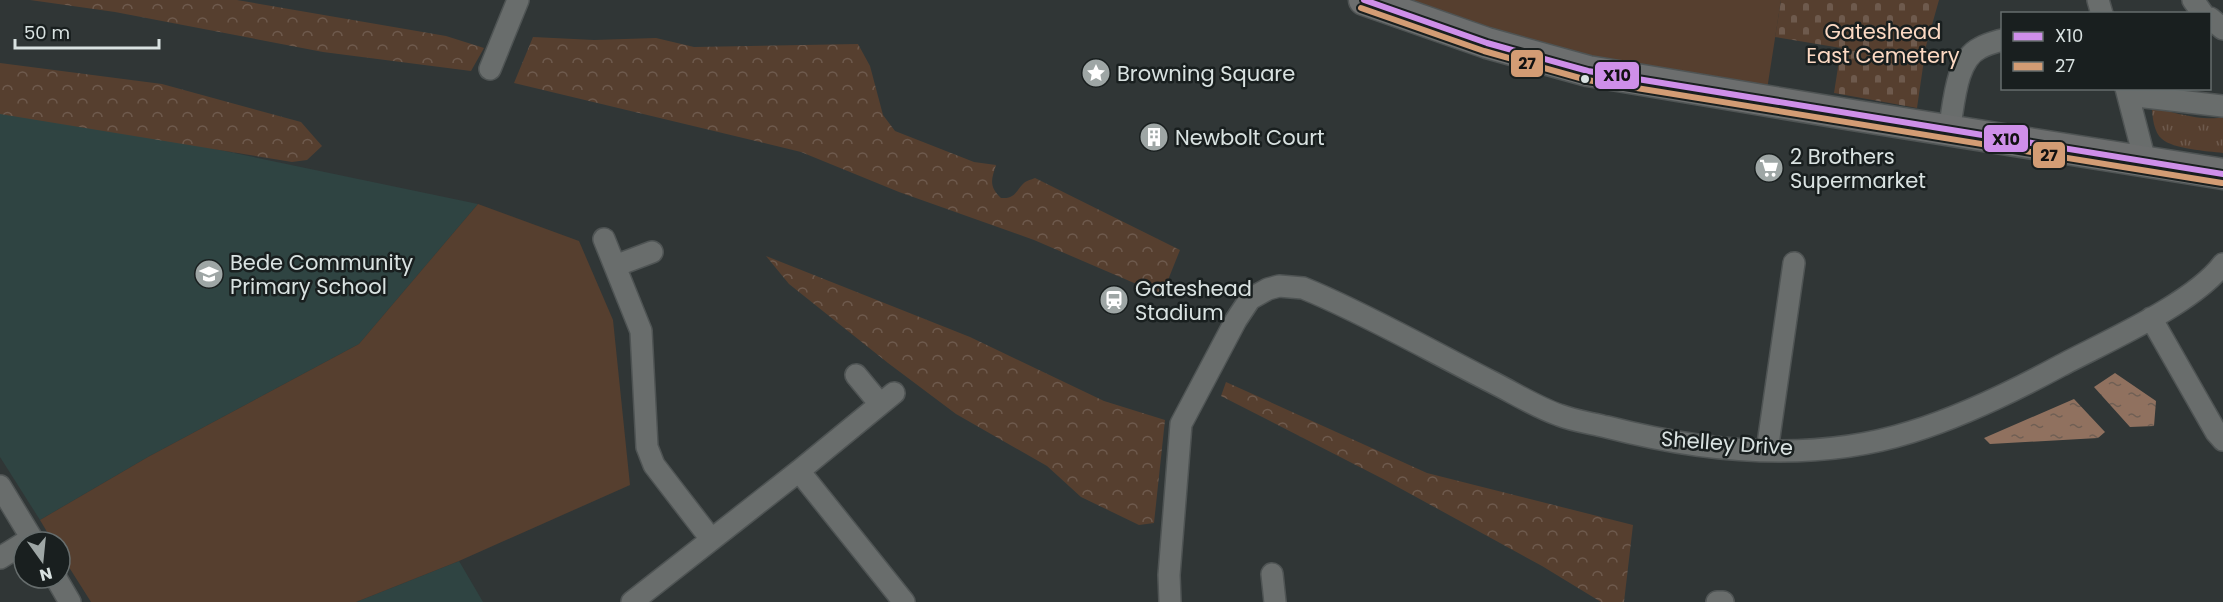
<svg xmlns="http://www.w3.org/2000/svg" width="2223" height="602" font-family="Poppins,sans-serif">
	<defs>
		<pattern id="grass-tufts" width="24" height="20" patternUnits="userSpaceOnUse" patternTransform="scale(1.5)"><rect width="24" height="20" fill="#563f2f"/><path d="M3 7l-1-3M5 7V3M7 7l1-3M15 17l-1-3M17 17v-4M19 17l1-3" fill="none" stroke="#6e5a4d"/></pattern>
		<pattern id="forest-crowns" width="20" height="18" patternUnits="userSpaceOnUse" patternTransform="scale(1.5)"><rect width="20" height="18" fill="#563f2f"/><path d="M2 6a3 3 0 1 1 6 0M12 15a3 3 0 1 1 6 0" fill="none" stroke="#6e5a4d"/></pattern>
		<pattern id="cemetery-stones" width="16" height="16" patternUnits="userSpaceOnUse" patternTransform="scale(1.5)"><rect width="16" height="16" fill="#563f2f"/><path d="M2 7V4a2 2 0 0 1 4 0v3zM10 15v-3a2 2 0 0 1 4 0v3z" fill="#6e5a4d"/></pattern>
		<pattern id="water-ripples" width="26" height="14" patternUnits="userSpaceOnUse" patternTransform="scale(1.5)"><rect width="26" height="14" fill="#90715f"/><path d="M2 4q2-2 4 0t4 0M15 11q2-2 4 0t4 0" fill="none" stroke="#705f54"/></pattern>
	</defs>
	<rect width="100%" height="100%" fill="#303636"/>
	<!-- built -->
	<path fill="#2f4442" d="M0,104L478,204L359,344L148,457L40,520L0,457Z
		M459,561L483,602H356Z"/>
	<!-- grass -->
	<path fill="url(#grass-tufts)" d="M2152,107C2170,112 2205,122 2223,117V153C2207,151 2173,149 2162,139C2154,133 2152,116 2152,107Z"/>
	<!-- forest -->
	<path fill="url(#forest-crowns)" d="M30,0H237L446,36L484,48L471,71L323,52L115,12Z
		M533,37L594,40L656,38L694,47L858,44L870,66L883,115L895,131L974,162L996,165C991,180 989,187 1001,198C1014,199 1015,193 1022,185C1025,181 1030,180 1035,178L1180,250L1162,295L1034,240L899,192L801,152L514,83Z
		M0,63L162,84L301,122L322,146L307,160L292,162L0,114Z
		M766,256L970,337L1104,401L1165,420L1154,523L1139,525L1081,497L1047,466L956,414L888,363L789,284Z
		M1226,382L1427,473L1633,525L1624,602H1601L1542,566L1385,480L1221,396Z"/>
	<!-- cemetery -->
	<path fill="url(#cemetery-stones)" d="M1781,0H1939L1926,46L1917,108L1834,93L1841,48L1775,37Z"/>
	<!-- park -->
	<path fill="#563f2f" d="M1376,0H1781L1766,96L1698,85Z
		M478,204L579,241L613,320L630,485L459,561L356,602H91L60,553V542H53L40,520L148,457L359,344Z"/>
	<!-- water -->
	<path fill="url(#water-ripples)" d="M2115,373L2156,401L2154,426L2130,427L2094,387Z
		M2074,399L2105,432L2098,438L1990,444L1984,438Z"/>
	<g fill="none" stroke-linecap="round" stroke-linejoin="round">
		<!-- minor casing -->
		<g stroke="#4f5454" stroke-width="24">
			<path id="minor" d="M2098,0L2102,14
				M2193,0L2203,14
				M2210,18L2223,29
				M490,69L518,0
				M2126,88L2145,161
				M2128,95L2223,106
				M1949,131C1954,106 1955,60 1980,48C1987,44 1995,42 2002,40
				M604,239L641,331L647,447L654,465L711,539
				M615,266L652,252
				M2151,318L2216,432L2223,440
				M856,375L880,404
				M1767,451L1794,263
				M799,471L904,602
				M0,486L34,542
				M0,558L24,543
				M1272,574L1275,602
				M56,578L70,602
				M632,602L799,471L894,393
				M1170,602L1169,575L1181,424L1236,320L1250,299L1268,289L1279,286L1303,288L1315,293C1375,319 1433,352 1492,382C1514,393 1536,407 1559,415C1574,421 1591,423 1607,427C1704,452 1813,463 1911,432C1963,416 2012,392 2060,366C2105,342 2193,304 2223,264
				M1717,602H1723"/>
		</g>
		<!-- secondary casing -->
		<g stroke="#4f5454" stroke-width="33">
			<path id="secondary" d="M1364,0L1487,43L1588,71L1846,114L2223,174"/>
		</g>
		<!-- minor -->
		<use href="#minor" stroke="#696d6c" stroke-width="21"/>
		<!-- secondary -->
		<use href="#secondary" stroke="#6c6e6e" stroke-width="30"/>
		<!-- bus-1 casing -->
		<g stroke="#191f1f" stroke-width="10">
			<path id="bus-1" d="M1364,0L1487,43L1588,71L2223,174"/>
		</g>
		<!-- bus-2 casing -->
		<g stroke="#191f1f" stroke-width="10">
			<path id="bus-2" d="M1361,8L1484,51L1587,80L2222,183"/>
		</g>
		<!-- bus-1 -->
		<use href="#bus-1" stroke="#ce8fe9" stroke-width="6"/>
		<!-- bus-2 -->
		<use href="#bus-2" stroke="#d39c74" stroke-width="6"/>
	</g>
	<!-- icons -->
	<defs>
		<g id="sight-disc" transform="scale(1.5)"><circle r="9.5" fill="#9ea6a5" stroke="#191f1f"/><path d="M0-6L1.8-2.2L6-1.7L2.9 1.2L3.7 5.4L0 3.3L-3.7 5.4L-2.9 1.2L-6-1.7L-1.8-2.2Z" fill="#fff"/></g>
		<g id="building-disc" transform="scale(1.5)"><circle r="9.5" fill="#9ea6a5" stroke="#191f1f"/><path d="M-4-6H4V6H1V3H-1V6H-4ZM-2.5-4.3h1.7v1.8h-1.7ZM.8-4.3h1.7v1.8H.8ZM-2.5-1h1.7V.8h-1.7ZM.8-1h1.7V.8H.8Z" fill="#fff"/></g>
		<g id="supermarket-disc" transform="scale(1.5)"><circle r="9.5" fill="#9ea6a5" stroke="#191f1f"/><path d="M-6-5.5h2.5l.6 2H6L4.5 2H-2.5L-4.4-4H-6ZM-1.5 3.2a1.3 1.3 0 1 0 .1 0ZM3 3.2a1.3 1.3 0 1 0 .1 0Z" fill="#fff"/></g>
		<g id="school-disc" transform="scale(1.5)"><circle r="9.5" fill="#9ea6a5" stroke="#191f1f"/><path d="M0-5L7-2L0 1L-7-2ZM-4 1L0 2.5L4 1V4Q0 6-4 4Z" fill="#fff"/></g>
		<g id="station-disc" transform="scale(1.5)"><circle r="9.5" fill="#9ea6a5" stroke="#191f1f"/><path d="M-3-6H3Q5-6 5-4V2Q5 4 3 4L4.5 6H3L1.5 4h-3L-3 6H-4.5L-3 4Q-5 4-5 2V-4Q-5-6-3-6ZM-3.5-4v3h7v-3ZM-3.5 1v1.5H-2V1ZM2 1v1.5H3.5V1Z" fill="#fff"/></g>
	</defs>
	<g fill-rule="evenodd">
		<use href="#sight-disc" x="1096" y="73"/>
		<use href="#building-disc" x="1154" y="137"/>
		<use href="#supermarket-disc" x="1769" y="168"/>
		<use href="#school-disc" x="209" y="274"/>
		<use href="#station-disc" x="1114" y="300"/>
	</g>
	<!-- markers -->
	<circle fill="#d9e2e1" stroke="#191f1f" stroke-width="2" cx="1585" cy="79" r="5"/>
	<g text-anchor="middle" dominant-baseline="central" stroke-width="5" stroke-linejoin="round" paint-order="stroke">
		<!-- park labels -->
		<g font-size="21" fill="#fcd9c3" stroke="#191f1f">
			<text x="1883" y="31">Gateshead<tspan x="1883" dy="24">East Cemetery</tspan></text>
		</g>
		<!-- poi labels -->
		<g font-size="21" fill="#d9e2e1" stroke="#191f1f" text-anchor="start">
			<text x="1117" y="73">Browning Square</text>
			<text x="1175" y="137">Newbolt Court</text>
			<text x="1790" y="156">2 Brothers<tspan x="1790" dy="24">Supermarket</tspan></text>
			<text x="230" y="262">Bede Community<tspan x="230" dy="24">Primary School</tspan></text>
			<text x="1135" y="288">Gateshead<tspan x="1135" dy="24">Stadium</tspan></text>
		</g>
		<!-- street labels -->
		<g font-size="21" fill="#d9e2e1" stroke="#191f1f">
			<text transform="translate(1727 443) rotate(4)">Shelley Drive</text>
		</g>
	</g>
	<g stroke="#191f1f" stroke-width="2">
		<rect x="1510" y="49" width="34" height="29" rx="6" fill="#d39c74"/>
		<rect x="1594" y="61" width="46" height="29" rx="6" fill="#ce8fe9"/>
		<rect x="1983" y="124" width="46" height="29" rx="6" fill="#ce8fe9"/>
		<rect x="2032" y="141" width="34" height="28" rx="6" fill="#d39c74"/>
	</g>
	<g font-size="16" text-anchor="middle" font-weight="bold" fill="#111">
		<text x="1527" y="69">27</text>
		<text x="1617" y="81">X10</text>
		<text x="2006" y="145">X10</text>
		<text x="2049" y="161">27</text>
	</g>
	<!-- legend -->
	<rect x="2001" y="12" width="210" height="78" fill="#191f1f" stroke="#666d6d" stroke-width="1.5"/>
	<rect x="2013" y="32" width="30" height="9" fill="#ce8fe9" stroke="#666d6d" stroke-width="1.5"/>
	<text x="2055" y="42" font-size="18" fill="#d9e2e1">X10</text>
	<rect x="2013" y="62" width="30" height="9" fill="#d39c74" stroke="#666d6d" stroke-width="1.5"/>
	<text x="2055" y="72" font-size="18" fill="#d9e2e1">27</text>
	<!-- north arrow -->
	<g transform="translate(42 560) rotate(165)"><circle r="28" fill="#191f1f" stroke="#666d6d" stroke-width="1.5"/>
	<path d="M0-4.5L10 22L0 15L-10 22Z" fill="#9ea6a5"/>
	<text y="-9" font-size="16" font-weight="bold" text-anchor="middle" fill="#d9e2e1">N</text>
	</g>
	<!-- scale -->
	<path d="M15 39v9h144v-9" fill="none" stroke="#d9e2e1" stroke-width="3"/>
	<text x="24" y="39" font-size="18" fill="#d9e2e1" stroke="#191f1f" stroke-width="4.5" paint-order="stroke">50 m</text>
</svg>
